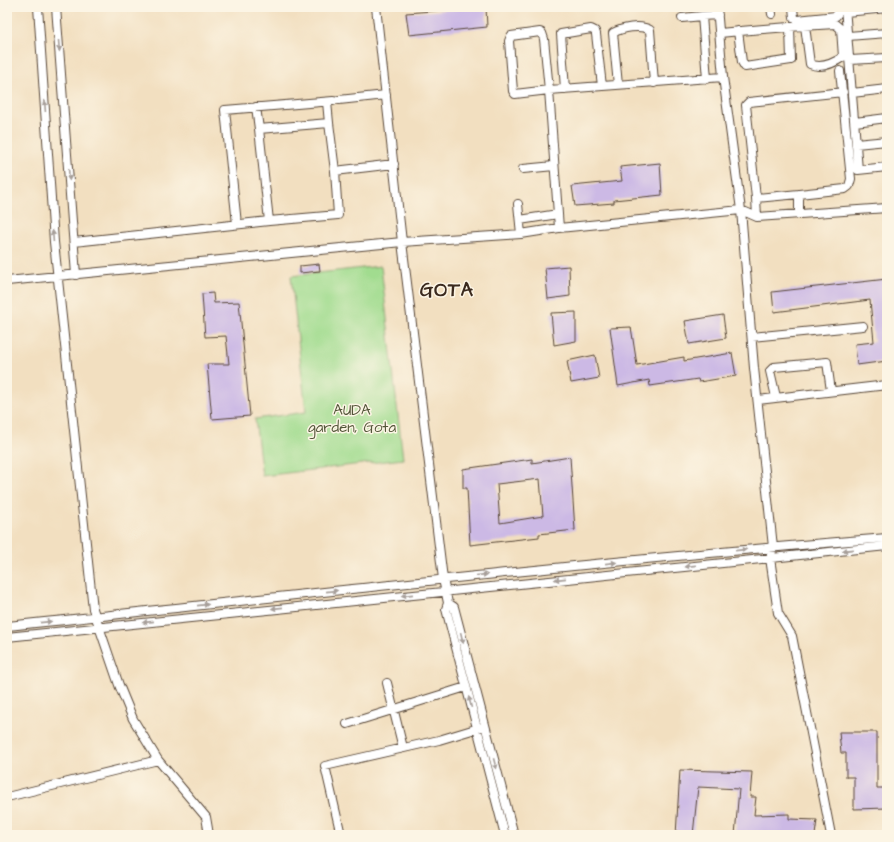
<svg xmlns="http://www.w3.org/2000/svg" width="894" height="842" font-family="'Architects Daughter',sans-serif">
	<rect width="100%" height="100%" fill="#fcf5e5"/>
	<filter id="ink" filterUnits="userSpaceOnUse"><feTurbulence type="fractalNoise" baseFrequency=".025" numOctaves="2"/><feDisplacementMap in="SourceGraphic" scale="8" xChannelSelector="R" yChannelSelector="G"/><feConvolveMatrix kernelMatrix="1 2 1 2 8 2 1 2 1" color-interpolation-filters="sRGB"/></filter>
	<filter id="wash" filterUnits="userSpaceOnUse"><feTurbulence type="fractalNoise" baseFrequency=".012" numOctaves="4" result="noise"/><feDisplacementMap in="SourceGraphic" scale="16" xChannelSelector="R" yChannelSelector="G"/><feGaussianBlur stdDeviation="0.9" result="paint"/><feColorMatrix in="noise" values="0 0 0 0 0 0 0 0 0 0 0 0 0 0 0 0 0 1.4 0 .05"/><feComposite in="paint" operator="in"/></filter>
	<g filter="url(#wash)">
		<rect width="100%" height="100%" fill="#f2dfc0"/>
		<!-- green -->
		<path fill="#a1dc8f" stroke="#6e8356" d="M381,266L403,459L262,476L255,419L306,412L291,276Z"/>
		<g id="blocks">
			<!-- building -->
			<path fill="#ccb9e5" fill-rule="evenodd" d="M486,7L487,27L409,35L406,13Z
				M660,163L662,195L614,200V203L575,206L572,186L622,181L620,167Z
				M319,264L320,271L300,273V266Z
				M569,266L570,296L548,299L545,268Z
				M887,279V361L857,365L855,344L874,342L870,300L774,312L772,292Z
				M213,293L214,303L239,302L250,416L212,419L207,364H229L226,336L205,337L202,294Z
				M576,312V341L554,345L551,313Z
				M723,315L726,338L689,344L685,321Z
				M631,327L637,365L684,357V361L732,353L736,376L699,382L698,379L650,386L649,380L618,386L610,328Z
				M595,355L599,378L571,383L567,361Z
				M570,457L575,530L539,534V537L470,545L467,488H463V469L532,459V463ZM540,479L543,516L500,523L497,484Z
				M839,732H877V788H887V808L854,809V777H846V753H841Z
				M680,770L752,772L750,797H756L754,815L789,814V819L817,820L815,835H735L739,789L698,787L693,835H676Z"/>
		</g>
	</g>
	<g filter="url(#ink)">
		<use href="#blocks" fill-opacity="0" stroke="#564536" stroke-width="1"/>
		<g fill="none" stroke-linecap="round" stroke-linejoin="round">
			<!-- minor casing -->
			<g stroke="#564536" stroke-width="10">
				<path id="minor" d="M38,7L54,242L93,609L119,685L133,719L158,760L206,817L209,835
					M56,7L76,275
					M376,7L402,242L443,579L448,603L446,609L505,835
					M717,7L723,77L741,210L754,368L773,547L770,558L778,613L792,636L831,835
					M771,7L772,14
					M793,7L794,18L797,20L836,16L838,13V7
					M845,7L858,170L887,167
					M846,12L887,8
					M682,18L702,16
					M738,31L742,62L745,67L791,60L790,27
					M540,32L542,33L544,39L549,90L515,94L513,91L509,41L511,36Z
					M720,33C758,29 797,26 835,24L841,29L843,57C834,63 821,69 810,64L805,26
					M848,36L887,33
					M850,60L887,58
					M707,79L702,16L718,15
					M618,85L613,33C622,28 640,24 650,30L654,83
					M565,89L561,34L591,29L595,31L596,34L602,86
					M852,93L887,89
					M339,100L386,95
					M327,102L329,123
					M256,107L259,129
					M855,122L887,118
					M856,144L887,141
					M523,169L554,166
					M335,171L329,123L259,129L269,221L338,215L335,171L394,164
					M799,194L756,198L746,105L749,102L843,92
					M756,198L757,217
					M518,204L521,234
					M799,214V194L845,189L849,186L851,179L840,71
					M520,220L558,214
					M237,224L225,110L333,101
					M559,228L549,90L723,77
					M74,242L269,221
					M7,281L402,242L521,234L559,228L741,210L757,217L887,208
					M752,337L863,326
					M776,397L770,371L774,367L827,362L831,391
					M758,400L887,385
					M448,603L454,607L514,835
					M7,626C300,595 593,561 887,538
					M7,637L887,546
					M387,683L403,748
					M347,724L466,687
					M7,797L158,760
					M341,835L325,766L439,740L482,727"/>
			</g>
			<!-- minor -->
			<use href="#minor" stroke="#fff" stroke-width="8"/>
		</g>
		<!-- one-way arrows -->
		<defs><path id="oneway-solid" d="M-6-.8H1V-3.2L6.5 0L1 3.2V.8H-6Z"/></defs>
		<g fill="#a79f9a">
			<use href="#oneway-solid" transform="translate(59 46) rotate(85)"/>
			<use href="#oneway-solid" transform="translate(45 106) rotate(-94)"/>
			<use href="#oneway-solid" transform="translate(69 175) rotate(86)"/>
			<use href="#oneway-solid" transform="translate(53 236) rotate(-94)"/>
			<use href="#oneway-solid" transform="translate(741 550) rotate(-6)"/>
			<use href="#oneway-solid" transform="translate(848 550) rotate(174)"/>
			<use href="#oneway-solid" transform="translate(611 563) rotate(-6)"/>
			<use href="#oneway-solid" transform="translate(690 566) rotate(174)"/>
			<use href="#oneway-solid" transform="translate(482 575) rotate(-5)"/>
			<use href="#oneway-solid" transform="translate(560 579) rotate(174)"/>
			<use href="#oneway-solid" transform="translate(332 591) rotate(-6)"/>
			<use href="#oneway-solid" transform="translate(407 595) rotate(174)"/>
			<use href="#oneway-solid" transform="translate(203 605) rotate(-6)"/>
			<use href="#oneway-solid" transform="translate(277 608) rotate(174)"/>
			<use href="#oneway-solid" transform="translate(46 622) rotate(-6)"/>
			<use href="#oneway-solid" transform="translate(148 622) rotate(174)"/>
			<use href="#oneway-solid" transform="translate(462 638) rotate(76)"/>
			<use href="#oneway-solid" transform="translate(470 702) rotate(-104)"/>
			<use href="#oneway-solid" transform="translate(495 764) rotate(75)"/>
		</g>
	</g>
	<g text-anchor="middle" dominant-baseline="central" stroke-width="3" stroke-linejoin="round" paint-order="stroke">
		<!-- park labels -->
		<g font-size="15" fill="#54563a" stroke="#fcf5e5">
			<text x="352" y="410">AUDA<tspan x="352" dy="17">garden, Gota</tspan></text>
		</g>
		<!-- district labels -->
		<g font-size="19" font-weight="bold" letter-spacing="1" fill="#3b2a1e" stroke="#fcf5e5">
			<text x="447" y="290">GOTA</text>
		</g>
	</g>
	<!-- margin -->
	<rect width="894" height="842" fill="none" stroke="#fcf5e5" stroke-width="24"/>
</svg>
